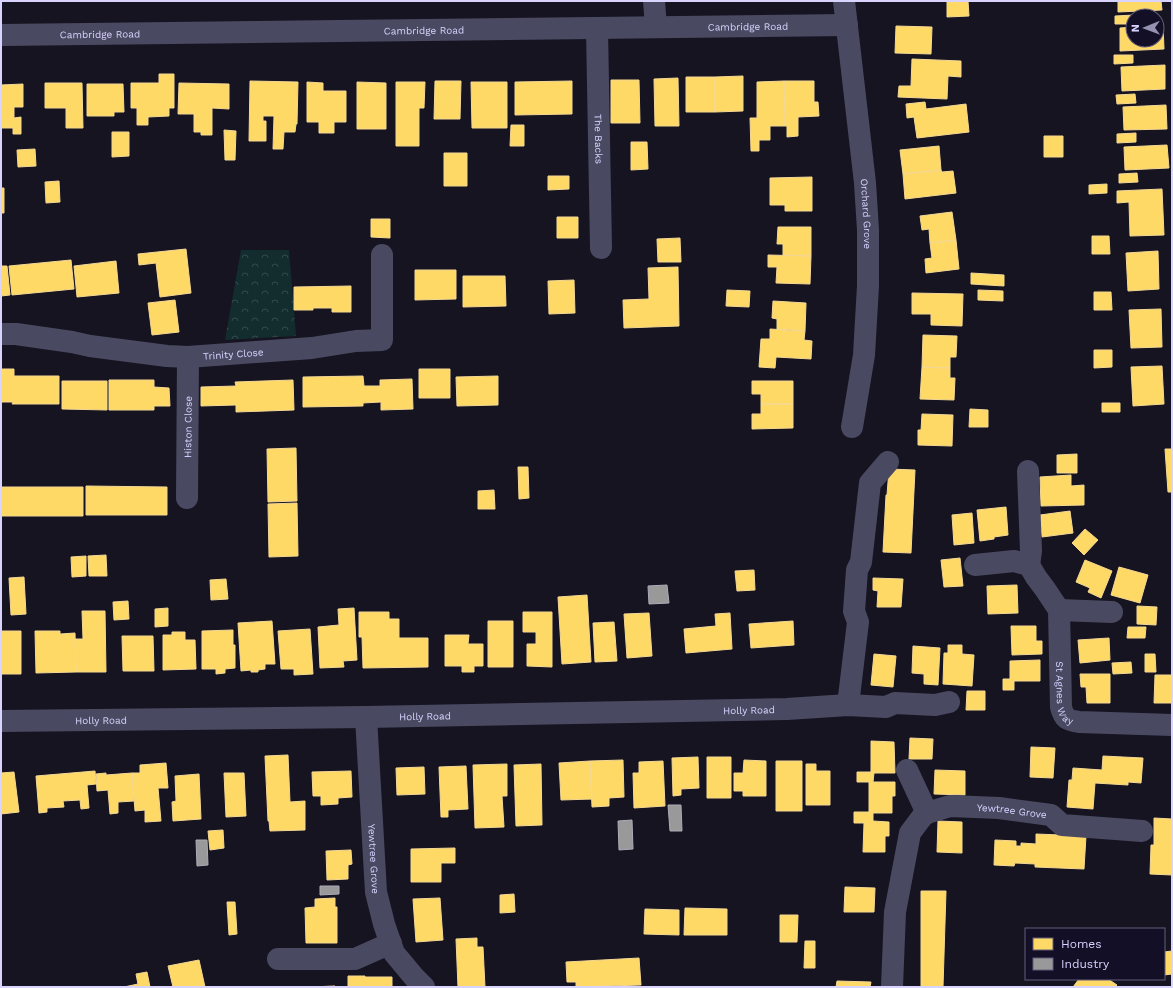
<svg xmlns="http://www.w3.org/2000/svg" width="1173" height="988" font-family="'Work Sans',sans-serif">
	<defs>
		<pattern id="forest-crowns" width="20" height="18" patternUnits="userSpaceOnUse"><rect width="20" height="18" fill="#132c2d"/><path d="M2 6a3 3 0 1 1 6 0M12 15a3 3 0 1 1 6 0" fill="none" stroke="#354a4c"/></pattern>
	</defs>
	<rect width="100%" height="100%" fill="#161421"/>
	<!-- forest -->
	<path fill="url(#forest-crowns)" d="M241,250H289L296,336L225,340Z"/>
	<!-- homes -->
	<path fill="#ffd966" stroke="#f4d894" d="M947,1H968L969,16L947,17Z
		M1118,1H1161L1162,10L1118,12Z
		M1134,15L1133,24H1115V16Z
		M1163,25L1164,49L1120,51V28L1133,27V40H1157V26Z
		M896,26L932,27L931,54L895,53Z
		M1114,55H1133V63L1114,64Z
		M912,59L961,61V77L948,76L947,99L898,97L899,86H911Z
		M1165,65V89L1122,91L1121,67Z
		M159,74H174V108H169V116L148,117V125H137V108H131V83H159Z
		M743,76V111L715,112V77Z
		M686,77H715V112H686Z
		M678,78L679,126H655L654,79Z
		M611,80H639L640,123H611Z
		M250,81L298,82L297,124H296L295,132H284L283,149H273L274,116H263V121H266V141H249Z
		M435,81H461L460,119H434Z
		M572,81V114L515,115V82Z
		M784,81L785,126H770V140H759V151H751L750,118H757V82Z
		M784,81H814V102H818L819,116L798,117V136L787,137V126H785Z
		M307,82L323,83V91H346V122H334V133H319V122H307Z
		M357,82L386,83V129H357Z
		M396,82H425L424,108H419V146H396Z
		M471,82H507V128H472Z
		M45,83H82L83,128H66V108H45Z
		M179,83L229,84V109L212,108V135H201V132H194V114H178Z
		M23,84V107H14V118L21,117V134H13V128H1V85Z
		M87,84H123L124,112H114V116H87Z
		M1135,94L1136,103L1117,104L1116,95Z
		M925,102L926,109L966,104L969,132L917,138L914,117L907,118L906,104Z
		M1166,105L1167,129L1124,130L1123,107Z
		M511,125H524V146H510Z
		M224,130L236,131L235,160H225Z
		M112,132H129V156L112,157Z
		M1136,133V142L1117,143V134Z
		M1044,136H1063V157H1044Z
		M631,142H647L648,169L631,170Z
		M1167,145L1169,168L1125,170L1124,147Z
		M939,146L941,170L903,174L900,150Z
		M35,149L36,166L18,167L17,150Z
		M444,153H467V186H444Z
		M941,170L942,172L953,171L956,193L905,199L903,174Z
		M1137,173L1138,182L1119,183V174Z
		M548,176H569V189L548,190Z
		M812,177V211H785V205H770V178Z
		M59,181L60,202L46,203L45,182Z
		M1107,184V193L1089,194V185Z
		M1,188H4V213H1Z
		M1162,189L1164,235L1130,236L1129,202L1117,203V191Z
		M952,212L956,240L930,243L929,229L922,230L920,216Z
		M557,217H578V238H557Z
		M371,219H390V238L371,237Z
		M778,227H811V256L783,255V244H777Z
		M1092,236H1109L1110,254H1092Z
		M680,238L681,262H658L657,239Z
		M956,240L959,269L926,273L925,259L932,258L930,243Z
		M186,249L191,293L160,297L156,263L139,265L138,254Z
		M1158,251L1159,289L1128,291L1126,253Z
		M768,255L811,256L810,284L776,283L777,267H768Z
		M71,260L74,289L12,295L9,266Z
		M116,261L119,293L77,297L74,266Z
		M1,266H7L10,295L1,296Z
		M678,267L679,326L624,328L623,300L649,299L648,268Z
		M415,270H456V299L415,300Z
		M971,273L1004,275V286L971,284Z
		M463,276H505L506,306L463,307Z
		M574,280L575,313L549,314L548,281Z
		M351,286V312H332V308H313V310H294V287Z
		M727,290L750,291L749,307L726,306Z
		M978,290L1003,291V301L978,300Z
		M1094,292H1111L1112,310H1094Z
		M912,293L963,294L962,326L931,325V314H912Z
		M175,300L179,332L152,335L148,303Z
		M773,301L806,303L805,331L777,329V319L772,318Z
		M1161,309L1162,347L1131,348L1129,310Z
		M770,329L805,331L804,340L812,341L811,359L776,357L775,368L759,367L761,339H770Z
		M923,335L957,336L956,357H950V368L922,367Z
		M1094,350H1112V367L1094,368Z
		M1162,366L1164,404L1133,406L1131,367Z
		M922,367L950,368V378H955L954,400L920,399Z
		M1,369H14V376H59V404H12L13,402H1Z
		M419,369H450V398H419Z
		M363,376L364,386H380V380L412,379L413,409L381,410V402L363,403V406L303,407V377Z
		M498,376V405L457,406L456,377Z
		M109,380H154V387L169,388L170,406H154V410H109Z
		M293,380L294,410L236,412V405L201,406V387L236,386L235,382Z
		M62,381H107V410L62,409Z
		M752,381H793V404H761V394H752Z
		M1102,403H1120V412H1102Z
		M761,404H793V428L752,429V414H761Z
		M970,409L988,410V427H969Z
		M922,414L953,415L952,446L918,445V430H921Z
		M296,448L297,501L268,502L267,449Z
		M1165,449H1172V492H1168Z
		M1077,454V473H1057V455Z
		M518,467H528L529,498L519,499Z
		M889,469L915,470L911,553L883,552L886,495H887Z
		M1071,475V486L1084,485V505L1041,506L1040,477Z
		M86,486L167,487V515H86Z
		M1,487H83V516H1Z
		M494,490L495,509H478V491Z
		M297,503L298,556L269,557L268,504Z
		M1006,507L1008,535L994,537V539L980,541L977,510Z
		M1070,511L1073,533L1042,537L1040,515Z
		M972,513L974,543L954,545L952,515Z
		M1085,529L1098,540L1084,555L1072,543Z
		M106,555L107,576H89L88,556Z
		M86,556V576L72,577L71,557Z
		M960,558L963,586L944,587L941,560Z
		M1085,560L1112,571L1101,598L1088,592L1090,588L1076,582Z
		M1119,567L1148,575L1140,603L1111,595Z
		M754,570L755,590L737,591L735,571Z
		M24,577L26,614L11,615L9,578Z
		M873,578L903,579L901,607H877L878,591L873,590Z
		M226,579L228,599L211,600L210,580Z
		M1017,585L1018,613L988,614L987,586Z
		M587,595L591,662L562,664L558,597Z
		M128,601L129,619L114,620L113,602Z
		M1137,606L1157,607L1156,625L1137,624Z
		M168,608V626L155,627V609Z
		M354,608L357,660L343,661L344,667L320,668L318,627L339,625L338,609Z
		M82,611H105L106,672H76L75,639H83Z
		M359,612H389V619H399V638H428V667L363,668L362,637H359Z
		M523,612H552V667L527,666V644H536V632H523Z
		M649,613L652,656L627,658L624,614Z
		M730,613L732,649L686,653L684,629L716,626L715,614Z
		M272,621L275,664H265V669L258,670V672H251V670L241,671L238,623Z
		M488,621H513V667H488Z
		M793,621L794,645L751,648L749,624Z
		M614,622L617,661L595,662L593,623Z
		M1011,626H1036V641H1042V654L1012,655Z
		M1128,627H1146L1145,638H1127Z
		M310,629L313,674L294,675V669H281L278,631Z
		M233,630V645H235V668L225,669V673L216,674V669H202V631Z
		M1,631H21V674H1Z
		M35,631H60V634L75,633L76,672L36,673Z
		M172,632H185V640H195L196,669L163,670V635H172Z
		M445,635H469L468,644H483V666H474V672H462V666H445Z
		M122,636H153L154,671H123Z
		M1109,638L1110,660L1080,663L1078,640Z
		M948,645H962V654L974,655L972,686L943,684L944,653H948Z
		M913,646L940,648L938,685L924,684V674L912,673Z
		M874,654L896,656L893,687L871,685Z
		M1145,654H1155L1156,672H1145Z
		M1040,660V681H1014V690H1003V679H1010V661Z
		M1131,662L1132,673L1113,674L1112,663Z
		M1080,674H1110V703H1087L1086,687H1081Z
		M1155,675H1172V703H1154Z
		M967,691H985V710H966Z
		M910,738L933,739L932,759H909Z
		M871,741L894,742L895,773H874L873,782H895V796H892V813H873V821L889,822V836H885V852H863L864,823H854V812H869V782H857V772H871Z
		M1031,747L1055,748L1053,778L1030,777Z
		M288,755L290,802L305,801V830L270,831L269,821H268L265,756Z
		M1103,756L1143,758L1141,783L1128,782V785L1095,783L1093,809L1067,807L1069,780H1072L1073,768L1102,770Z
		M698,757L699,788L681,789V795L673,796L672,758Z
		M707,757H731V798H707Z
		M623,760L624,797L609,798V806L592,807L590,761Z
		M744,760L766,761V796H743V791H734V773H743Z
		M590,761L592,799L561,800L559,763Z
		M663,761L665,806L634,808L633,773H639V762Z
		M776,761H802V811H776Z
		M166,763L168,788H158L161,821L145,822V810L135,811L132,773H140V765Z
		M507,764V796H502L504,827L475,828L473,765Z
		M541,764L542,825L516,826L514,765Z
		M806,764H816V771H830V805H806Z
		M466,766L468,809L448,810V817H441L439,767Z
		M424,767L425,794L397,795L396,768Z
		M935,770L965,771V795L934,794Z
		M95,771L96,784L87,785L89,808L81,809L80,800L63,801L64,807L47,808V812L39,813L36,776Z
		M351,771L352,797L338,798V804L321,805V796H313L312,772Z
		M14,772L19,812L1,814V773Z
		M106,773V775L132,773L134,801L118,802V813L110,814L108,790L97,791L96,774Z
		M224,773H244L246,816L226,817Z
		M199,774L201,819L173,821L172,802L176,801L175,776Z
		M1154,818L1172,819V875L1150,874L1151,845H1154Z
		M938,821L962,822V853L937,852Z
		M223,830L224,848L210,850L208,831Z
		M1036,834L1086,836L1084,869L1035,867V864L1015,863L1014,866L994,865L995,840L1016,841V846H1021V843L1036,844Z
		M455,848V863H441V882H411V849Z
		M351,850L352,864L348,865V879L327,880L326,851Z
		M845,887L875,888L874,912H844Z
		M921,891H946L943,987H921Z
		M514,894L515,912L500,913V895Z
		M335,898V907H337V943H306L305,908L315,907V899Z
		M440,898L443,940L416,942L413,899Z
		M227,902H235L237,934L229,935Z
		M685,908L727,909V935H684Z
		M645,909L679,910V935L644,934Z
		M780,915H798L797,942H780Z
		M477,938V947H483L485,987H458L456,939Z
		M805,941H815V968H804Z
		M1172,951V974L1164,975V952Z
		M639,958L641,985L576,987V982H567L566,962Z
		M199,960L205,987H173L168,966Z
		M147,972L150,987H124L138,984L136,974Z
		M348,976H365V977H392V987H348Z
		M1079,979H1108L1117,985L1115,987H1073Z
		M837,981L871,982L870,987H836Z
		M335,986V987H310Z"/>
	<!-- industry -->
	<path fill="#999" stroke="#acabb8" d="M667,585L669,603L649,604L648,586Z
		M668,805H681L682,831H670Z
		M632,820L633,849L619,850L618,821Z
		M196,840H207L208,865L197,866Z
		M320,886H339V894L320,895Z"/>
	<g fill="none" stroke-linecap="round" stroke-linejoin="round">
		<!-- minor -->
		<g stroke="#4a4962" stroke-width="22">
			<path d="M654,1L656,27"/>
			<path id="s1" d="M844,1L865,183L868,230V286L864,355L852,427"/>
			<path id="s2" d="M597,29L601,248"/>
			<path id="s3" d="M1,35L847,25"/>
			<path id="s4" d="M1,334H16L72,342L90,346L167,356L188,357L256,352L312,348L356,341L382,340V255"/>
			<path d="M1028,471L1031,551L1029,565"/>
			<path id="s5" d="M187,498L188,357"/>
			<path id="s6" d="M975,565L1014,561L1029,565L1036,577L1045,589L1059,610L1061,707C1064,719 1067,720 1079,722L1172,725"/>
			<path d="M1059,610L1112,612"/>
			<path d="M848,705L858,622L854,611L857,570L861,562L870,483L888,462"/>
			<path id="s7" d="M366,717L376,892L384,924L394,953L414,977L424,987"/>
			<path id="s8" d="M1,721L366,717L787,709L848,705L886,707L895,703L935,705L949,702"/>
			<path d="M907,770L927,813"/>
			<path d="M278,959H355L391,943"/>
			<path id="s9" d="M892,987L895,912L910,833L922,817L927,813L950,806L999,808L1051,815L1062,825L1142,831"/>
		</g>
	</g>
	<g text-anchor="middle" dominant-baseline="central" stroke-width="4" stroke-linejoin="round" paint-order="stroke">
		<!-- street labels -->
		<g font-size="10" fill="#d9d4ff" stroke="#130f26">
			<text stroke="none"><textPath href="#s3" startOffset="747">Cambridge Road</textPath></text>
			<text stroke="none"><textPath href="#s3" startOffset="423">Cambridge Road</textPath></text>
			<text stroke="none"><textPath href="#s3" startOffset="99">Cambridge Road</textPath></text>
			<text stroke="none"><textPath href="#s2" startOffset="110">The Backs</textPath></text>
			<text stroke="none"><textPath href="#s1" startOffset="214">Orchard Grove</textPath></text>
			<text stroke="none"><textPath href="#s4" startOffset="234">Trinity Close</textPath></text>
			<text stroke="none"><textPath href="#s5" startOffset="71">Histon Close</textPath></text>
			<text stroke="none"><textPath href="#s6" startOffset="193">St Agnes Way</textPath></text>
			<text stroke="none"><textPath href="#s8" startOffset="748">Holly Road</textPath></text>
			<text stroke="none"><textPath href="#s8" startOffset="424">Holly Road</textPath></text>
			<text stroke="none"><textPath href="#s8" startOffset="100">Holly Road</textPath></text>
			<text stroke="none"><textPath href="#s9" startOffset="268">Yewtree Grove</textPath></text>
			<text stroke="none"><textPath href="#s7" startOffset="142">Yewtree Grove</textPath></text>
		</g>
	</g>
	<!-- border -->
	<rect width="1173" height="988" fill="none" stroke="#d9d4ff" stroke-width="4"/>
	<!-- legend -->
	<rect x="1025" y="928" width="140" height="52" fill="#130f26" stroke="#625e7d"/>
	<rect x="1033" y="938" width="20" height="12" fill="#ffd966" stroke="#625e7d"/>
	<text x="1061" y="948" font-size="12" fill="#d9d4ff">Homes</text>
	<rect x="1033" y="958" width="20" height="12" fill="#999999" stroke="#625e7d"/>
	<text x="1061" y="968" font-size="12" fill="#d9d4ff">Industry</text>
	<!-- north arrow -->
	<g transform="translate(1145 28) rotate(269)"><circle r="19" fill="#130f26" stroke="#625e7d"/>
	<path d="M0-3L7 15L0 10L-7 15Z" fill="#9591b1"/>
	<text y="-6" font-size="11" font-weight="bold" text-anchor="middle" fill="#d9d4ff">N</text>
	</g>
</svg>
